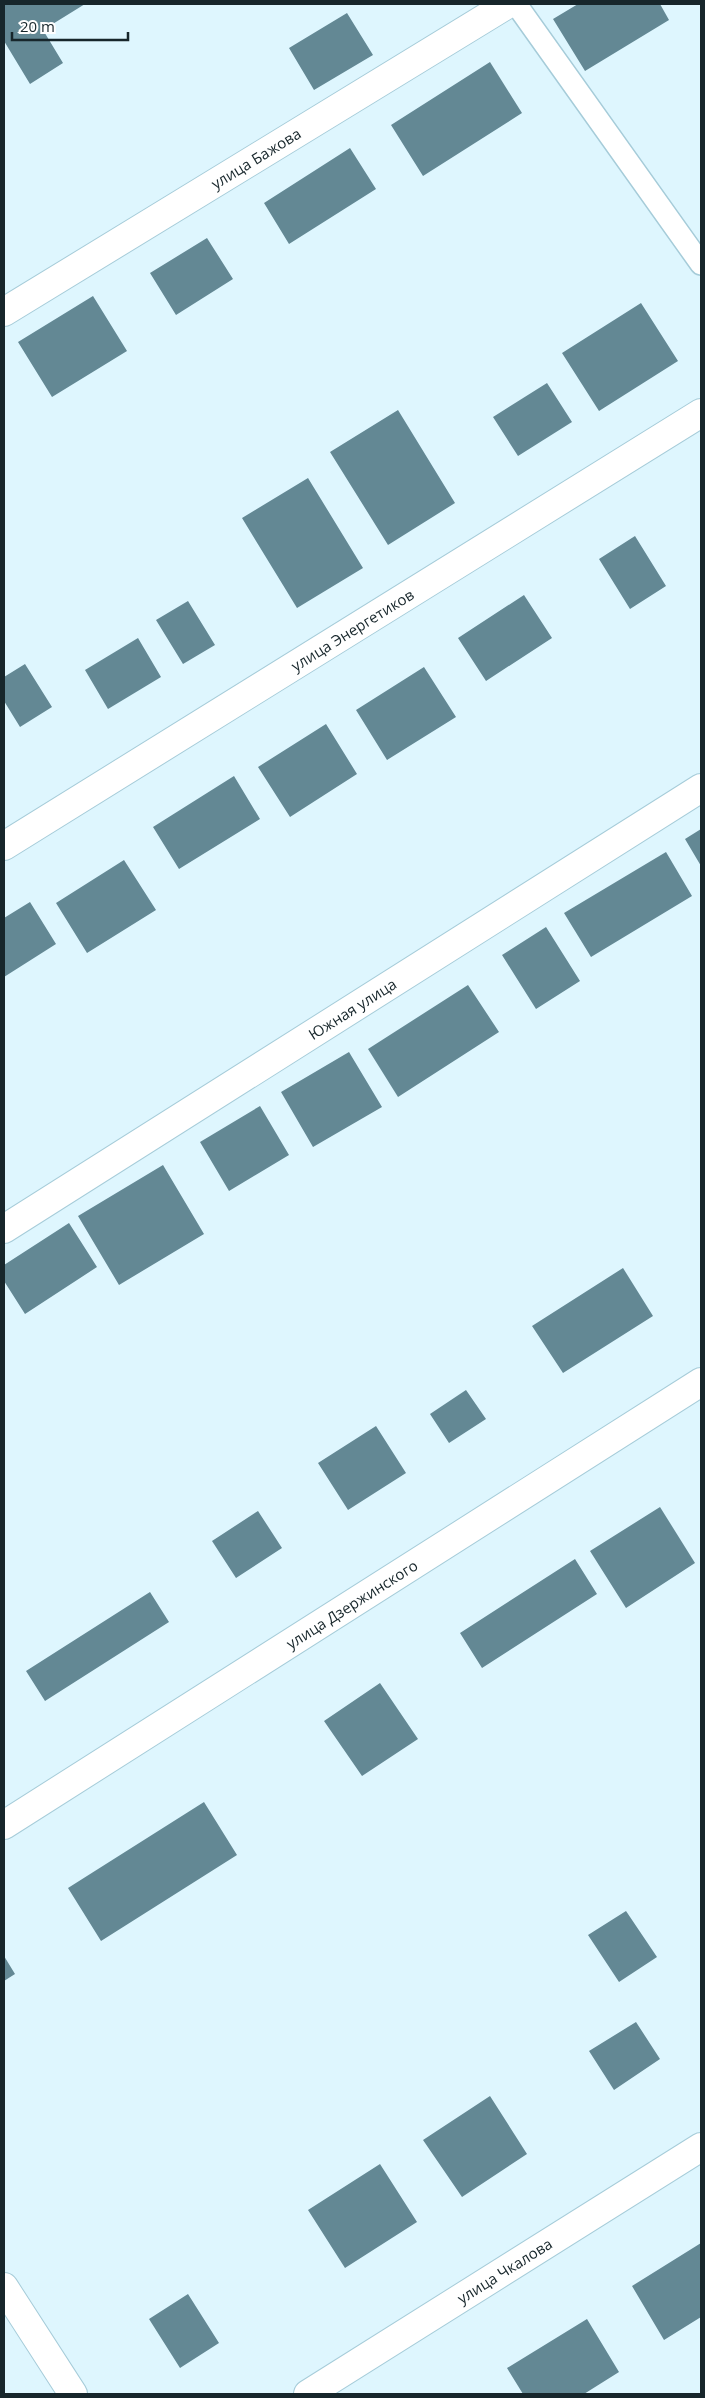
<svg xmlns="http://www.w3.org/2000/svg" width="705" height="2398" font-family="'Open Sans',sans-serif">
	<rect width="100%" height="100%" fill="#def6fe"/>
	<!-- building -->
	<path fill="#638894" d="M4,4H85L43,30L63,63L30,84L4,41Z
		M578,4H660L669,20L585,71L553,19Z
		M347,13L373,55L314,90L289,48Z
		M490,62L522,113L423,176L391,125Z
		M350,148L376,189L289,244L264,203Z
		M207,238L233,279L176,315L150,273Z
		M93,296L127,351L52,397L18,342Z
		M641,303L678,361L599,411L562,353Z
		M547,383L572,422L518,456L493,417Z
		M398,410L455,503L388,545L330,452Z
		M308,478L363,568L297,608L242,518Z
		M635,536L666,586L630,609L599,559Z
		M524,595L552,638L486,681L458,638Z
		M188,601L215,645L183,664L156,620Z
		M138,638L161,677L108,709L85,670Z
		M25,664L52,707L20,727L4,701V677Z
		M424,667L456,717L387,760L356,710Z
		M326,724L357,774L290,817L258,767Z
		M234,776L260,819L179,869L153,827Z
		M701,829V866L685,839Z
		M666,852L692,896L591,957L564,913Z
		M124,860L156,910L87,953L56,903Z
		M30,902L56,944L4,977V918Z
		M546,927L580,981L536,1009L502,955Z
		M468,985L499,1032L398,1097L368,1049Z
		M349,1052L382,1107L313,1147L281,1092Z
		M260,1106L289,1155L229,1191L200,1142Z
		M163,1165L204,1234L119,1285L78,1216Z
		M69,1223L97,1267L25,1314L4,1281V1265Z
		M623,1268L653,1316L563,1373L532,1326Z
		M466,1390L486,1419L449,1443L430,1414Z
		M376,1426L406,1473L348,1510L318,1463Z
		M660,1507L695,1563L626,1608L590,1551Z
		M258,1511L282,1548L236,1578L212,1541Z
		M575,1559L597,1594L482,1668L460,1633Z
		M150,1592L169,1622L45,1701L26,1671Z
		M380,1683L418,1739L362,1776L324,1721Z
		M204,1802L237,1855L101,1941L68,1888Z
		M626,1911L657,1957L619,1982L588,1935Z
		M4,1956L15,1974L4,1981Z
		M636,2022L660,2059L614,2090L589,2051Z
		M490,2096L527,2154L462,2197L423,2140Z
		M380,2164L417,2222L345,2268L308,2210Z
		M701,2243V2317L664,2340L632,2286Z
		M188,2294L219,2343L180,2368L149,2319Z
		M587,2319L619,2372L584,2394H523L507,2368Z"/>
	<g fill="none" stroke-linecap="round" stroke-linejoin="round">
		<!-- service casing -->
		<g stroke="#a6ccd9" stroke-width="24">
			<path id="service" d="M516,4L701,264"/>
		</g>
		<!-- minor casing -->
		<g stroke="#a6ccd9" stroke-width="30">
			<g id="minor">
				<path id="s1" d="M4,312L508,4"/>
				<path id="s2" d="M4,846L701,413"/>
				<path id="s3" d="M4,1229L701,788"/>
				<path id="s4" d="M4,1825L701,1382"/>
				<path id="s5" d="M308,2394L701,2147"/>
			</g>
		</g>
		<!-- secondary casing -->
		<g stroke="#a6ccd9" stroke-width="30">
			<path id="secondary" d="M4,2287L73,2394"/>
		</g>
		<!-- service -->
		<use href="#service" stroke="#fff" stroke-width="21"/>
		<!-- minor -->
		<use href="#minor" stroke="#fff" stroke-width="28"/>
		<!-- secondary -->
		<use href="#secondary" stroke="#fff" stroke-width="28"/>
	</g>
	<g text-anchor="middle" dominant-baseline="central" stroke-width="4.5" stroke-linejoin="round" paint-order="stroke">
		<!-- street labels -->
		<g font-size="15" fill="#17262b" stroke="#fefefe">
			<text stroke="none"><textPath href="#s1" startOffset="295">улица Бажова</textPath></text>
			<text stroke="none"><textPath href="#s2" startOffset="410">улица Энергетиков</textPath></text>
			<text stroke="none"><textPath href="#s3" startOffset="412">Южная улица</textPath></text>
			<text stroke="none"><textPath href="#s4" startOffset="412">улица Дзержинского</textPath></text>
			<text stroke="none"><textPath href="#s5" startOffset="232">улица Чкалова</textPath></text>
		</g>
	</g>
	<!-- border -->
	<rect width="705" height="2398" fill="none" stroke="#17262b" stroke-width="10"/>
	<!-- scale -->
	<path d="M12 32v8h116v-8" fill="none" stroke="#17262b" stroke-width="2.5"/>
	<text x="20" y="32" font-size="15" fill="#17262b" stroke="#fefefe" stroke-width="4" paint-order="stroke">20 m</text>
</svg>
